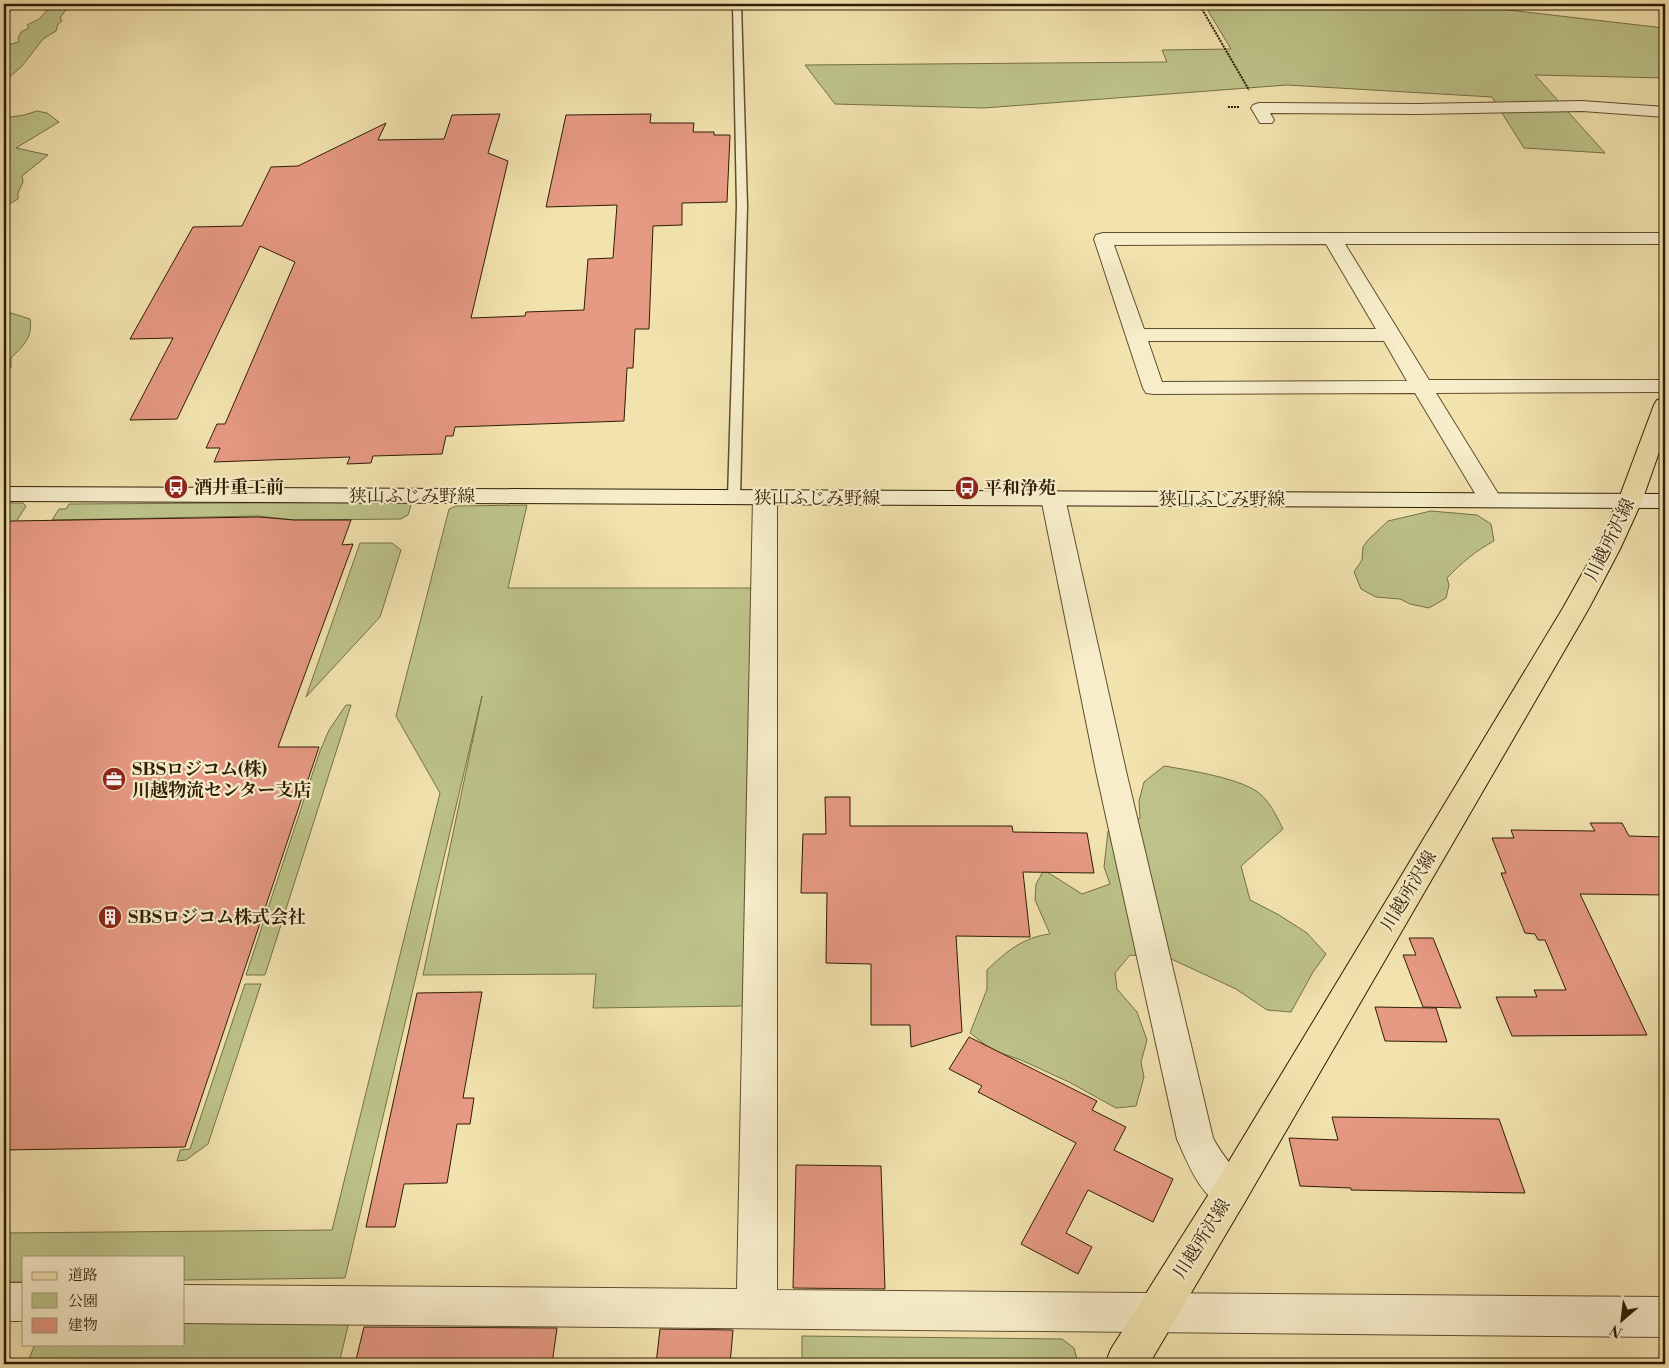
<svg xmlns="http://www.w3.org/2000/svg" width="1669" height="1368" font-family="'Libre Bodoni','Noto Serif JP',serif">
	<rect width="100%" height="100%" fill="#f2e3ae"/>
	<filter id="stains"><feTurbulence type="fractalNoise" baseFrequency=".004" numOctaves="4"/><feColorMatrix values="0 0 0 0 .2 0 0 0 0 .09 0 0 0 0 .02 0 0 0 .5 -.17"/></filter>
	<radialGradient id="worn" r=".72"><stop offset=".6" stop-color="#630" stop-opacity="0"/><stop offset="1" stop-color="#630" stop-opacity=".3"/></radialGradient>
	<!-- green -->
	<path fill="#bdc389" stroke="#767047" d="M53,4H70L60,18L62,21L58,24L56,31L43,39L22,66L4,82V46L19,42L18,38L21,32L29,28L27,25L39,19Z
		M1204,4H1456L1664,28L1665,78L1535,75L1605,153L1524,148L1492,97L1287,85L984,108L835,104L805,65L1167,62L1162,50L1231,49Z
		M37,111L47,113L59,122L16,148L48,155L22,176L23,182L18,193V199L4,207V118L24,115Z
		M11,313L30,319C33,337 24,345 11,358V367L4,376V315Z
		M412,502L408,515L401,519L294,520L258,516L52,520L59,509H66L69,504Z
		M4,503H23L26,506L4,541Z
		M527,505L508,588H755L744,1006L593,1008L596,974L423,975L482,696L345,1278L184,1280V1257H24V1282H4V1233L332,1230L440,793L396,716L449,509L456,506Z
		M1431,511L1477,515L1491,524L1494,541C1477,550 1461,563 1447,578L1449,585L1446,598L1429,608L1410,604L1400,599L1376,597L1361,589L1354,572L1362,560L1363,547L1368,540L1388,521Z
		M360,543H392L401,550L380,617L306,697Z
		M346,705H351L265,975H246L320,751L329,730Z
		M1164,766C1189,770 1231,777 1253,789C1268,797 1276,815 1283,829L1241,866L1250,900L1279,915L1307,933L1326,954L1313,972L1291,1012L1267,1010L1236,989L1169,958L1130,955L1115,973L1117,989L1137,1012L1147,1040L1141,1062L1144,1077L1136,1106L1116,1108L1069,1082L1021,1060L992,1050L970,1033L987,989V970C1006,952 1023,937 1050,934L1035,900L1036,884L1044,870L1082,894L1110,884L1104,867L1108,831L1140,818L1139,801L1144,782Z
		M245,984H261L208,1144L186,1160L177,1161L180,1150L190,1149Z
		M184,1315L350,1317L339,1364H27L35,1344H184Z
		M802,1336L1062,1339L1074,1348L1078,1363L802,1364Z"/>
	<!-- building -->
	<path fill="#e69983" stroke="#2f1d05" d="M500,114L488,153L508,161L471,318L525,316L526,312L584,310L588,259L613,258L617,205L546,207L566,115L651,114L650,123H694L693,132H714V135H730L727,202L682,203V225L653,226L649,329H635L633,368H627L624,421L455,427L453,436H446L442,454L373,456L371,463L347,464L350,457L214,462L220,448H206L217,424H225L295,262L260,246L177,419L130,420L173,338L130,339L193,227L242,226L271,167L298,166L386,123L378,140L444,139L452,115Z
		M259,517L294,520H351L342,545L353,544L278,747H319L185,1147L4,1150V532L11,521Z
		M825,797H850V826H1012L1013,832L1087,833L1094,873L1023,872L1030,937L956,936L962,1032L911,1047L910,1025H871V964L826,963L827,893H801L803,834H826Z
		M1590,823H1622L1629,836L1665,837V895L1580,894L1647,1035L1512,1036L1496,997H1537L1534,990H1566L1545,940H1538L1535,934L1525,933L1501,873H1506L1492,838H1514L1511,830L1595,831Z
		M1409,938H1433L1461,1008L1423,1007L1403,955H1416Z
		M482,992L463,1098H474L470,1124H457L447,1183L404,1184L395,1227H366L417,993Z
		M1375,1007L1436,1008L1447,1042L1385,1041Z
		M969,1037L1097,1101L1092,1110L1126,1127L1114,1150L1173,1179L1153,1222L1088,1190L1066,1233L1092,1247L1078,1274L1021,1244L1076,1143L978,1092L982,1086L949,1069Z
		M1332,1117L1499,1119L1525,1193L1351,1190V1188L1300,1186L1289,1138L1338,1140Z
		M796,1165L881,1166L885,1289L793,1288Z
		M364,1327L557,1328L552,1364H355Z
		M660,1329L733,1330L730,1364H656Z"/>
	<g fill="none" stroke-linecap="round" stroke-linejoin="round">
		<!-- lane casing -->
		<g stroke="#604e2f" stroke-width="3">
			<path id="lane" d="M733,4H741L747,206L740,498L734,502L728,498L737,206Z"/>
		</g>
		<!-- street casing -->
		<g stroke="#604e2f" stroke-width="2">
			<path id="street" d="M1582,101L1665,107V117L1582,111L1417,114L1270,113L1274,120L1272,123H1260L1251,108L1253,105L1259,103L1417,104Z
				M1103,233H1665V244H1345L1429,380H1665V392L1436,393L1502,500L1498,505L1490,507L1482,505L1415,393L1154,394L1146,393L1143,388L1094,239L1096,235ZM1326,244L1376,329H1144L1114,245ZM1148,341H1384L1407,381L1162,382Z
				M765,491L773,493L777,498V1290L1665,1297V1337L184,1323V1285L737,1289L753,498L757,493Z
				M1053,491L1061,493L1065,498L1126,771L1213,1138C1223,1158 1240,1173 1249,1193L1243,1205L1230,1210C1201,1199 1189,1166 1177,1139L1096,771L1041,498L1045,493Z
				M4,1283H24V1321H4Z"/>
		</g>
		<!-- secondary casing -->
		<g stroke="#2f1d05" stroke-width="2">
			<path id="secondary" d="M4,487L1665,494V508L4,501Z"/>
		</g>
		<!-- primary casing -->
		<g stroke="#2f1d05" stroke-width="2">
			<path id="primary" d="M1665,398V435L1642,501L1620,549L1589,608L1243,1205L1149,1364H1105L1111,1349L1217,1181L1563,608L1596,549L1618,501L1654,405L1657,400Z"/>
		</g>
		<!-- path -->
		<path stroke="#2f1d05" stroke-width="2" stroke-dasharray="2 1" stroke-linecap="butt" d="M1199,4L1249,90
			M1228,107H1239"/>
		<!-- lane -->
		<use href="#lane" fill="#f7edca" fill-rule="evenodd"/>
		<!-- street -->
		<use href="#street" fill="#f7edca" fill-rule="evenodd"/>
		<!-- secondary -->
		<use href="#secondary" fill="#f7edca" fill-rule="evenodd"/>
		<!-- primary -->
		<use href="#primary" fill="#f2e3ae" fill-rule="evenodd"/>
	</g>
	<!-- icons -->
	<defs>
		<g id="bus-disc" transform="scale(1.25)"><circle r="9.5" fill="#8f2418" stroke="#f7edca"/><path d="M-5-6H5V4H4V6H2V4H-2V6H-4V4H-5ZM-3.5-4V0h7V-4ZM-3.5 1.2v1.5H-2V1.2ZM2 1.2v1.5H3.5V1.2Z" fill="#fff"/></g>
		<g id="office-disc" transform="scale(1.25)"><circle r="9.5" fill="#8f2418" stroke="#f7edca"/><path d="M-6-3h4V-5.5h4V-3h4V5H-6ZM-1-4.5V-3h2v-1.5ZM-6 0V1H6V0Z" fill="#fff"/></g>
		<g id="building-disc" transform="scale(1.25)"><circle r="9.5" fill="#8f2418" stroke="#f7edca"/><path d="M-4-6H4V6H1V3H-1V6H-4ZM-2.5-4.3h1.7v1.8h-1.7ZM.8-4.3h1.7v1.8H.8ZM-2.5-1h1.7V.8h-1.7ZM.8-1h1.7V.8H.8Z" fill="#fff"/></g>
	</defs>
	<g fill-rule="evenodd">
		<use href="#bus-disc" x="176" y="487"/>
		<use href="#bus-disc" x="967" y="488"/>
		<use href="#office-disc" x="114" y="779"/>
		<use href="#building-disc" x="110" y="917"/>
	</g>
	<g text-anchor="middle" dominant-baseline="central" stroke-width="4.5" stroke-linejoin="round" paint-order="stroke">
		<!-- poi labels -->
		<g font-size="18" font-weight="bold" fill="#2f1d05" stroke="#f7edca" text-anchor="start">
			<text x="194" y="487">酒井重工前</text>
			<text x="984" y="488">平和浄苑</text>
			<text x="132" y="769">SBSロジコム(株)<tspan x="132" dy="21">川越物流センター支店</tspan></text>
			<text x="128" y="917">SBSロジコム株式会社</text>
		</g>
		<!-- street labels -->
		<g font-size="18" fill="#2f1d05" stroke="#f7edca">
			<text x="412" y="496">狭山ふじみ野線</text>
			<text x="817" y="498">狭山ふじみ野線</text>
			<text x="1222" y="499">狭山ふじみ野線</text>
			<text transform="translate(1610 540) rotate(-64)">川越所沢線</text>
			<text transform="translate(1409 891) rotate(-59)">川越所沢線</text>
			<text transform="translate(1202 1239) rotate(-58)">川越所沢線</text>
		</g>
	</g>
	<!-- margin -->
	<rect width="1669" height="1368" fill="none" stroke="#f2e3ae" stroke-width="20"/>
	<rect x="5" y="5" width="1659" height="1358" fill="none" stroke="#2f1d05" stroke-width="2.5"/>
	<rect x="10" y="10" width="1649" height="1348" fill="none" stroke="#2f1d05"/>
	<!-- legend -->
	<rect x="22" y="1256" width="162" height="90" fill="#f7edca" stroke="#a79a7b"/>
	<rect x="32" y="1272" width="25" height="8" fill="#f2e3ae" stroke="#a79a7b"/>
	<text x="68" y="1280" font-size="15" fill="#2f1d05">道路</text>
	<rect x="32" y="1293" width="25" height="15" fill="#bdc389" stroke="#a79a7b"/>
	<text x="68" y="1306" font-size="15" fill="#2f1d05">公園</text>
	<rect x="32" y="1318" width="25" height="15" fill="#e69983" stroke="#a79a7b"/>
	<text x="68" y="1330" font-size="15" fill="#2f1d05">建物</text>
	<!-- north arrow -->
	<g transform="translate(1622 1320) rotate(208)" stroke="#f7edca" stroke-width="4" paint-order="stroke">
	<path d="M0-4L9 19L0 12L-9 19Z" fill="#2f1d05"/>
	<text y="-8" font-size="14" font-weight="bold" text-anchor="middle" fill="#2f1d05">N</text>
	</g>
	<rect width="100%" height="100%" filter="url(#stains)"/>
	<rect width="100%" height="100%" fill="url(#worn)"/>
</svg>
